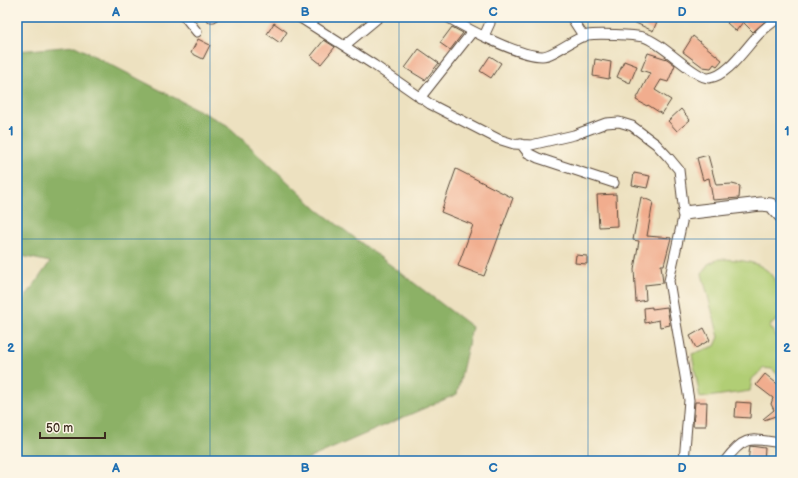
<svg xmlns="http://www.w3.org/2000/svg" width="798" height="478" font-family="'Balsamiq Sans',sans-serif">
	<rect width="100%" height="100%" fill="#fcf5e5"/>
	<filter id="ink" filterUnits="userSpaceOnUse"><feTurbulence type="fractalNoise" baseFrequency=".025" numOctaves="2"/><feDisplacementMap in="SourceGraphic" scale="8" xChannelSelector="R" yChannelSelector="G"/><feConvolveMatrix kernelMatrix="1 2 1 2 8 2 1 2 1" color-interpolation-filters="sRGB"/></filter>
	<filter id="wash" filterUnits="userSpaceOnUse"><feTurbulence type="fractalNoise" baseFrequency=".012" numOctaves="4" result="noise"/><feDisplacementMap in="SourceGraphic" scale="16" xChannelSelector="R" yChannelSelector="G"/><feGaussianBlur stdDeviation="0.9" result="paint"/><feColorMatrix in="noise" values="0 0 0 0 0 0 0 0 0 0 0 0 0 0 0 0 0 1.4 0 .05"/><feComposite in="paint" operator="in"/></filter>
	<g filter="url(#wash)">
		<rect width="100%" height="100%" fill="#ede1c0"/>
		<!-- green -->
		<path fill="#b1ce75" stroke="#767c4a" d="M719,259C764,260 781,269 781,317L769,326L781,343V378L772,369L764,368L752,379L750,391L700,398L692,354L715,346L719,337L702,274L708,264Z"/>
		<!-- forest -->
		<path fill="#8cb166" stroke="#646e42" d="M75,46L227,125L318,210L472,327L457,394L303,461H17V309L50,262L17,255V51Z"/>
		<g id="blocks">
			<!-- building -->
			<path fill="#f1ad8e" d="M623,17H659L653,31Z
				M732,17H770L753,32L743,22L736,31L727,23Z
				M274,23L287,32L280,43L267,34Z
				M452,27L463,33L450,50L440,43Z
				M693,36L722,60L717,66L714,64L711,68L703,67L683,52Z
				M198,39L210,45L203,59L191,53Z
				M324,40L335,47L321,64L311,56Z
				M419,49L439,63L425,80L405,68Z
				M648,53L667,59L675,65L668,82L661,80L655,90L671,100L662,114L648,105L647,106L636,100L650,73L641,70Z
				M490,56L501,63L491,78L480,71Z
				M595,59L611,62L609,79L593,76Z
				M624,61L637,66L630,83L617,77Z
				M681,109L690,120L677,131L668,121Z
				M708,155L716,185L732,184L740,186L739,198L713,200L709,178L703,180L697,158Z
				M456,169L513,198L484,276L458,266L473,225L441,212Z
				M634,173L650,176L647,188L632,185Z
				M616,194L617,226L599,227L597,195Z
				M641,197L653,202L647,236L671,238L664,265H661L663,283L645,285L646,300L636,302L634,269L639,241L633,240Z
				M576,255L587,256V264L575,263Z
				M652,307V309L667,307L670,325L660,327L659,320L645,323L644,308Z
				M704,328L710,340L696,348L690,336Z
				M765,374L781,387V414L764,420L763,419L774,410L771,404L773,398L756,385Z
				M695,402H707L706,426H693Z
				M736,402L751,403L750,418L735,417Z
				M750,446L765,448L764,461H748Z"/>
		</g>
	</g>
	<g filter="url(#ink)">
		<use href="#blocks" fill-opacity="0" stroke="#564536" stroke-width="1"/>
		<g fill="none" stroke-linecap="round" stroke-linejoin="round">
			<!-- street casing -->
			<g stroke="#564536" stroke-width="11">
				<path id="street" d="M185,17L197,32
					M211,17H213
					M299,17L374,65L430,104L498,139L514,144L531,145L574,135L606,123L619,122L632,126L656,144L669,158L679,170L684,213L669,281L689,400L684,461
					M447,17C468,29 518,56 542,56C554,56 575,37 588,35C597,33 634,35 643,37C662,42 695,79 709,78C729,76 747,45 761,32C766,27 773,22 780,17
					M571,17L584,37
					M484,36L490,23V17
					M344,46L379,17
					M420,98L473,31
					M521,144L528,153L538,158L614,183
					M725,461C745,434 751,439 781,443"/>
			</g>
			<!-- secondary casing -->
			<g stroke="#564536" stroke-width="15">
				<path id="secondary" d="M684,213L761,204L771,205L781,216"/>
			</g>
			<!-- street -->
			<use href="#street" stroke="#fff" stroke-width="9"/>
			<!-- secondary -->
			<use href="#secondary" stroke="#fff" stroke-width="13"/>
		</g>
	</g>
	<!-- grid -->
	<path fill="none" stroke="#1f6fb2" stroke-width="1" stroke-opacity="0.55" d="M210,17V461M399,17V461M588,17V461M17,239H781"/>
	<!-- margin -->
	<rect width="798" height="478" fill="none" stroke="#fcf5e5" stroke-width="44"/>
	<!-- scale -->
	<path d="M40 432v6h65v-6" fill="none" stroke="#3b2a1e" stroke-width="2"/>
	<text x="46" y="432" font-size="12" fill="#3b2a1e" stroke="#fcf5e5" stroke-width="3" paint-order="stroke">50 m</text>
	<rect x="22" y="22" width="754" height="434" fill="none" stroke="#1f6fb2" stroke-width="1.5"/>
	<g font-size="13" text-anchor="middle" font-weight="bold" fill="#1f6fb2">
		<text x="116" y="16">A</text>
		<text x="305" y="16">B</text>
		<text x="493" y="16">C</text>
		<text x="682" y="16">D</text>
		<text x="11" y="135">1</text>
		<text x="787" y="135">1</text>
		<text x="11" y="352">2</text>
		<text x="787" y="352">2</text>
		<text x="116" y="472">A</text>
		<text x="305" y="472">B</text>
		<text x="493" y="472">C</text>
		<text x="682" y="472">D</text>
	</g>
</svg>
